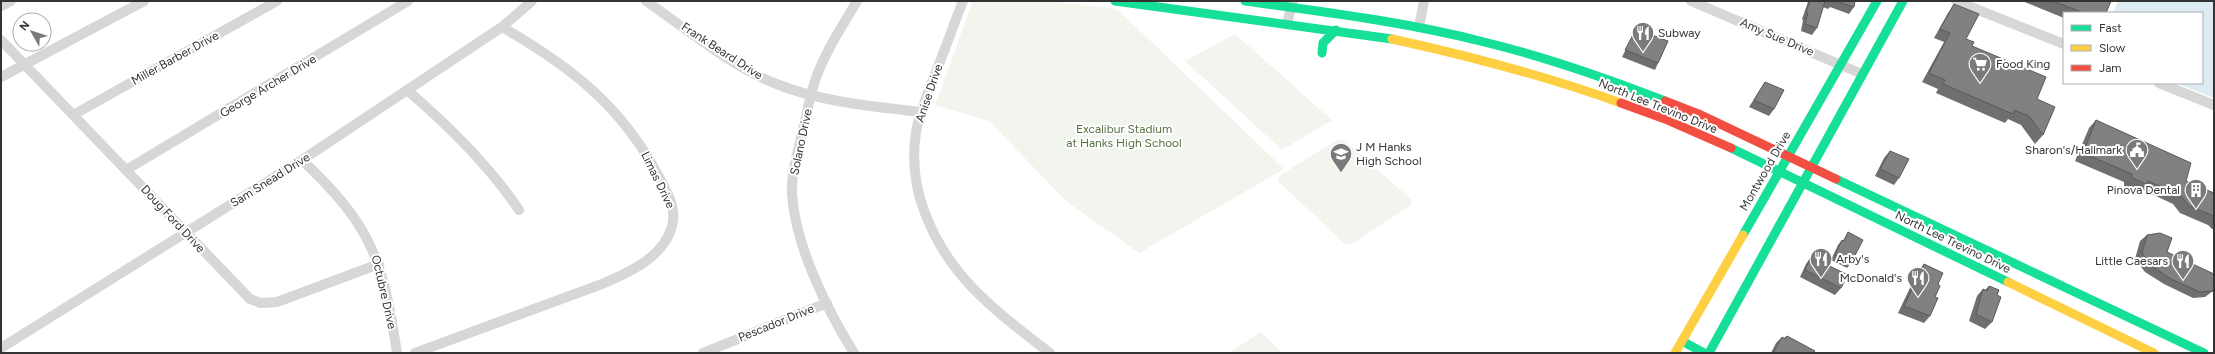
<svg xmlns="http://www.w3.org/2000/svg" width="2215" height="354" font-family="Figtree,sans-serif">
	<rect width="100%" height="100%" fill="#fff"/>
	<!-- green -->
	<path fill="#f1f5ed" d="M973,1H1047L1117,9L1284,169L1139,253L1066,201L989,121L935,105Z
		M1235,34L1332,120L1282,150L1185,61Z
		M1337,140H1344L1412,200L1411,205L1352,244H1345L1278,181L1279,176Z
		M1261,332L1282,353H1229Z"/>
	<!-- water -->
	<path fill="#ddebf3" d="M2118,1H2214V98L2176,83H2202V13H2113Z"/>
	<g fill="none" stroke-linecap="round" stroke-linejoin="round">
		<!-- street -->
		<path stroke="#d7d7d7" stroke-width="10" d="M646,1C685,28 731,66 774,83C820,102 871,106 920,112
			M963,1C954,24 946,47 937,69C929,90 920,110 916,132C912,159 915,188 925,213C949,278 997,312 1050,353
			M1691,1L1862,74
			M1956,1L2064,44
			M1,6L11,1
			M1287,23L1293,1
			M1419,27L1424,1
			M1,40L250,299L261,303L277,302L379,264
			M1,77L144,1
			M2159,83L2214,105
			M407,90C449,126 488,164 519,210
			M73,115L277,1
			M302,160C372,226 383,260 397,353
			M126,170L408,1
			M1,348L302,160L502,27L532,1
			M415,353L602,284C630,272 664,257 672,226C677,209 667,191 659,177C622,106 570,66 502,27
			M703,353L827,303
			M854,353C827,310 795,245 792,194C791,174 797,156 801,137C806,119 809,99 815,81C824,53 842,27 857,1"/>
		<!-- fast -->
		<path stroke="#16e098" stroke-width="9" d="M1115,1L1392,39
			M1245,1C1325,12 1406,22 1484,42C1546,57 1606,78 1665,101
			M1322,53L1323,43L1336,30
			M1731,148L2008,282
			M1836,179L2204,353
			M1743,235L1877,1
			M1682,341L1704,353
			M1709,353L1903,1"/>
		<!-- slow -->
		<path stroke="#ffcf43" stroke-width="9" d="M1392,39C1470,56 1546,76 1621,103
			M2008,282L2154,353
			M1675,353L1743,235"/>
		<!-- jam -->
		<path stroke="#f24e42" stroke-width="9" d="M1665,101L1701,115L1836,179
			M1621,103L1665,119L1731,148"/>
	</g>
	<!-- wall -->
	<path fill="#6f6f6f" d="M1804,1H1855L1854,7L1849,14L1830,7L1828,9L1823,7L1817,28L1812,35L1801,31L1803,20L1802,19L1808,2Z
		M2022,1H2111L2106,13H2064V18Z
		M1954,4L1966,39L1972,46L2037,99L2043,135L2035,144L2021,125L2008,119L2005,123L1936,93L1938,89L1922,82L1944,42L1934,38L1948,13Z
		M1636,29L1668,41L1655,70L1622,57Z
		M1765,82L1774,109L1769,116L1749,107Z
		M2096,120L2186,181L2213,193L2214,192V229H2212L2208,225L2180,213L2173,204L2141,189L2138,192L2124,186V182L2075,161L2089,128Z
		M1890,151L1899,178L1894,185L1875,176L1884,158Z
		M1848,232L1851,263L1847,268L1831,260L1838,245L1842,240L1843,241L1845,237Z
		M2147,235L2167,252L2213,291L2205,297L2193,298L2164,284L2145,272L2135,259L2140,241Z
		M1811,257L1841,288L1835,295L1800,277L1806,264Z
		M1924,264L1938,284L1935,297L1930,316L1924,323L1898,313L1918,271Z
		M1989,286L1997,295L1992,322L1985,329L1969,321L1977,296L1983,289L1985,290Z
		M1787,336L1813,353H1771L1776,343L1782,337L1784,338Z"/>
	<!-- building -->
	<path fill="#818181" stroke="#5a5a5a" d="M1810,1H1825L1817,28L1805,24L1808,13L1806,12Z
		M1836,1H1855L1854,7Z
		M2053,1H2111L2106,13H2084Z
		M1954,4L1979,14L1966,39L1974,42L1972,46L2046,77L2037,99L2055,107L2043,135L2029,116L2014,110L2013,114L1943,84L1945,80L1929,73L1950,33L1940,29Z
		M1636,29L1668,41L1658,63L1625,50Z
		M1765,82L1784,90L1774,109L1754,100Z
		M2096,120L2191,163L2186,181L2214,193V216L2189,206L2181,196L2148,181L2146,184L2132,178V174L2083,153Z
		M1890,151L1909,159L1899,178L1880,169Z
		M1848,232L1863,240L1851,263L1835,255L1842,240L1844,241Z
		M2160,233L2172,238L2167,252L2214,274V287L2213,291L2200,292L2171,279L2152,266L2142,253L2147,235Z
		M1811,257L1848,275L1841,288L1805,270Z
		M1924,264L1943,273L1938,284L1940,286L1935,297L1938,298L1930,316L1904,306Z
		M1989,286L1999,290L1997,295L2001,297L1992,322L1976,314L1983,289L1987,291Z
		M1787,336L1815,351L1813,353H1773L1782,337L1785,339Z"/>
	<!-- icons -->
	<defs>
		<g id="restaurant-pin" transform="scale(1.15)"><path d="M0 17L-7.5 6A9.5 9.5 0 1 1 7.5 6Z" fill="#7a7a7a" stroke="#fff"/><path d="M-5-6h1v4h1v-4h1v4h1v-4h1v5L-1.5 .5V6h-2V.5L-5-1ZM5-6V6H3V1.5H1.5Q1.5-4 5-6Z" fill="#fff"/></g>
		<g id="supermarket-pin" transform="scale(1.15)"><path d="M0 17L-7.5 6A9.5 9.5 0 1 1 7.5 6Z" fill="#7a7a7a" stroke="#fff"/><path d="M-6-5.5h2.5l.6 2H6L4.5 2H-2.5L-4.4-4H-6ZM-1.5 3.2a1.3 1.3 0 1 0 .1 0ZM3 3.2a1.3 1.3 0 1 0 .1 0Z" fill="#fff"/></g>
		<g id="civic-pin" transform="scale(1.15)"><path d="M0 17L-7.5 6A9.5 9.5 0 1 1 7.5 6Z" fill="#7a7a7a" stroke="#fff"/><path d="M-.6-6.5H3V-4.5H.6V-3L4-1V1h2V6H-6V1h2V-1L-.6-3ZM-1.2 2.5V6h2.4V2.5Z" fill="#fff"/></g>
		<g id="school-pin" transform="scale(1.15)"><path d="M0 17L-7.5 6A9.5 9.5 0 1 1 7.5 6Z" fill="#7a7a7a" stroke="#fff"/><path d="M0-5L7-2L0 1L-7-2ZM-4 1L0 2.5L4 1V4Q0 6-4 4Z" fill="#fff"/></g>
		<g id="building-pin" transform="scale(1.15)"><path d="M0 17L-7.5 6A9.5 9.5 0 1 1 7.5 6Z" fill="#7a7a7a" stroke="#fff"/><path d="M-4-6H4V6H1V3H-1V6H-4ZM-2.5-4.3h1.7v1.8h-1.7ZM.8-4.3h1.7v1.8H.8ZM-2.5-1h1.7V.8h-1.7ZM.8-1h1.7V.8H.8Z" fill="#fff"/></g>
	</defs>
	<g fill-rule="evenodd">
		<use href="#restaurant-pin" x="1643" y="33"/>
		<use href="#supermarket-pin" x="1980" y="64"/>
		<use href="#civic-pin" x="2137" y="150"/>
		<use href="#school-pin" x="1341" y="154"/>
		<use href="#building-pin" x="2196" y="190"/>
		<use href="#restaurant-pin" x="1821" y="259"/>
		<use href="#restaurant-pin" x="2183" y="261"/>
		<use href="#restaurant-pin" x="1918" y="278"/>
	</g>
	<g text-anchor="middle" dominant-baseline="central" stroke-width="4" stroke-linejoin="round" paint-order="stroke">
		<!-- poi labels -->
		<g font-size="12" fill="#333" stroke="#fff" text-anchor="start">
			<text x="1658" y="33">Subway</text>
			<text x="1996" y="64">Food King</text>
			<text x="1356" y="147">J M Hanks<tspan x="1356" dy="14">High School</tspan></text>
			<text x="2122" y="150" text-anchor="end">Sharon's/Hallmark</text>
			<text x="2180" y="190" text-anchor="end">Pinova Dental</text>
			<text x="1836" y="259">Arby's</text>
			<text x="2168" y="261" text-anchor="end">Little Caesars</text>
			<text x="1902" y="278" text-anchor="end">McDonald's</text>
		</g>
		<!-- street labels -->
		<g font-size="12" fill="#333" stroke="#fff">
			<text transform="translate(1777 37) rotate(23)">Amy Sue Drive</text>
			<text transform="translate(722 51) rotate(33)">Frank Beard Drive</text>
			<text transform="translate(175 58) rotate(-29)">Miller Barber Drive</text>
			<text transform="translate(268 86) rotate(-31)">George Archer Drive</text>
			<text transform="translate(929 93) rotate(-71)">Anise Drive</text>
			<text transform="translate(1658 106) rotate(22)">North Lee Trevino Drive</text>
			<text transform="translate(801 142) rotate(-78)">Solano Drive</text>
			<text transform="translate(1765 171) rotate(-60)">Montwood Drive</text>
			<text transform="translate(270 180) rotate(-32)">Sam Snead Drive</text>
			<text transform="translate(658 180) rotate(64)">Limas Drive</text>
			<text transform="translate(173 219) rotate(47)">Doug Ford Drive</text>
			<text transform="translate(1953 242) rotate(26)">North Lee Trevino Drive</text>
			<text transform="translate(384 292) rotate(77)">Octubre Drive</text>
			<text transform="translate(776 323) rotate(-22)">Pescador Drive</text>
		</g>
		<!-- park labels -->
		<g font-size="12" fill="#56703f" stroke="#fff">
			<text x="1124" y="129">Excalibur Stadium<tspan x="1124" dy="14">at Hanks High School</tspan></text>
		</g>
	</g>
	<!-- border -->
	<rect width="2215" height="354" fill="none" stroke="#333333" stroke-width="4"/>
	<!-- legend -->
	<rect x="2063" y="12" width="140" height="72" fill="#ffffff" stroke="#adadad"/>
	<rect x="2071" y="25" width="20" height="6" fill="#16e098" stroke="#adadad"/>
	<text x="2099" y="32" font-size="12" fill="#333333">Fast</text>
	<rect x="2071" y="45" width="20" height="6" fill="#ffcf43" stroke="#adadad"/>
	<text x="2099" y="52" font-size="12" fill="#333333">Slow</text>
	<rect x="2071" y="65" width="20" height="6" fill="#f24e42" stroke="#adadad"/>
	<text x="2099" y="72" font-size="12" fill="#333333">Jam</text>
	<!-- north arrow -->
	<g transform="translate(32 32) rotate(309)"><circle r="19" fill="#ffffff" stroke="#adadad"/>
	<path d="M0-3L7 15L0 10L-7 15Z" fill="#7a7a7a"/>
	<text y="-6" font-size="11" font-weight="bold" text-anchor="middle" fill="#333333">N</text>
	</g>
</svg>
